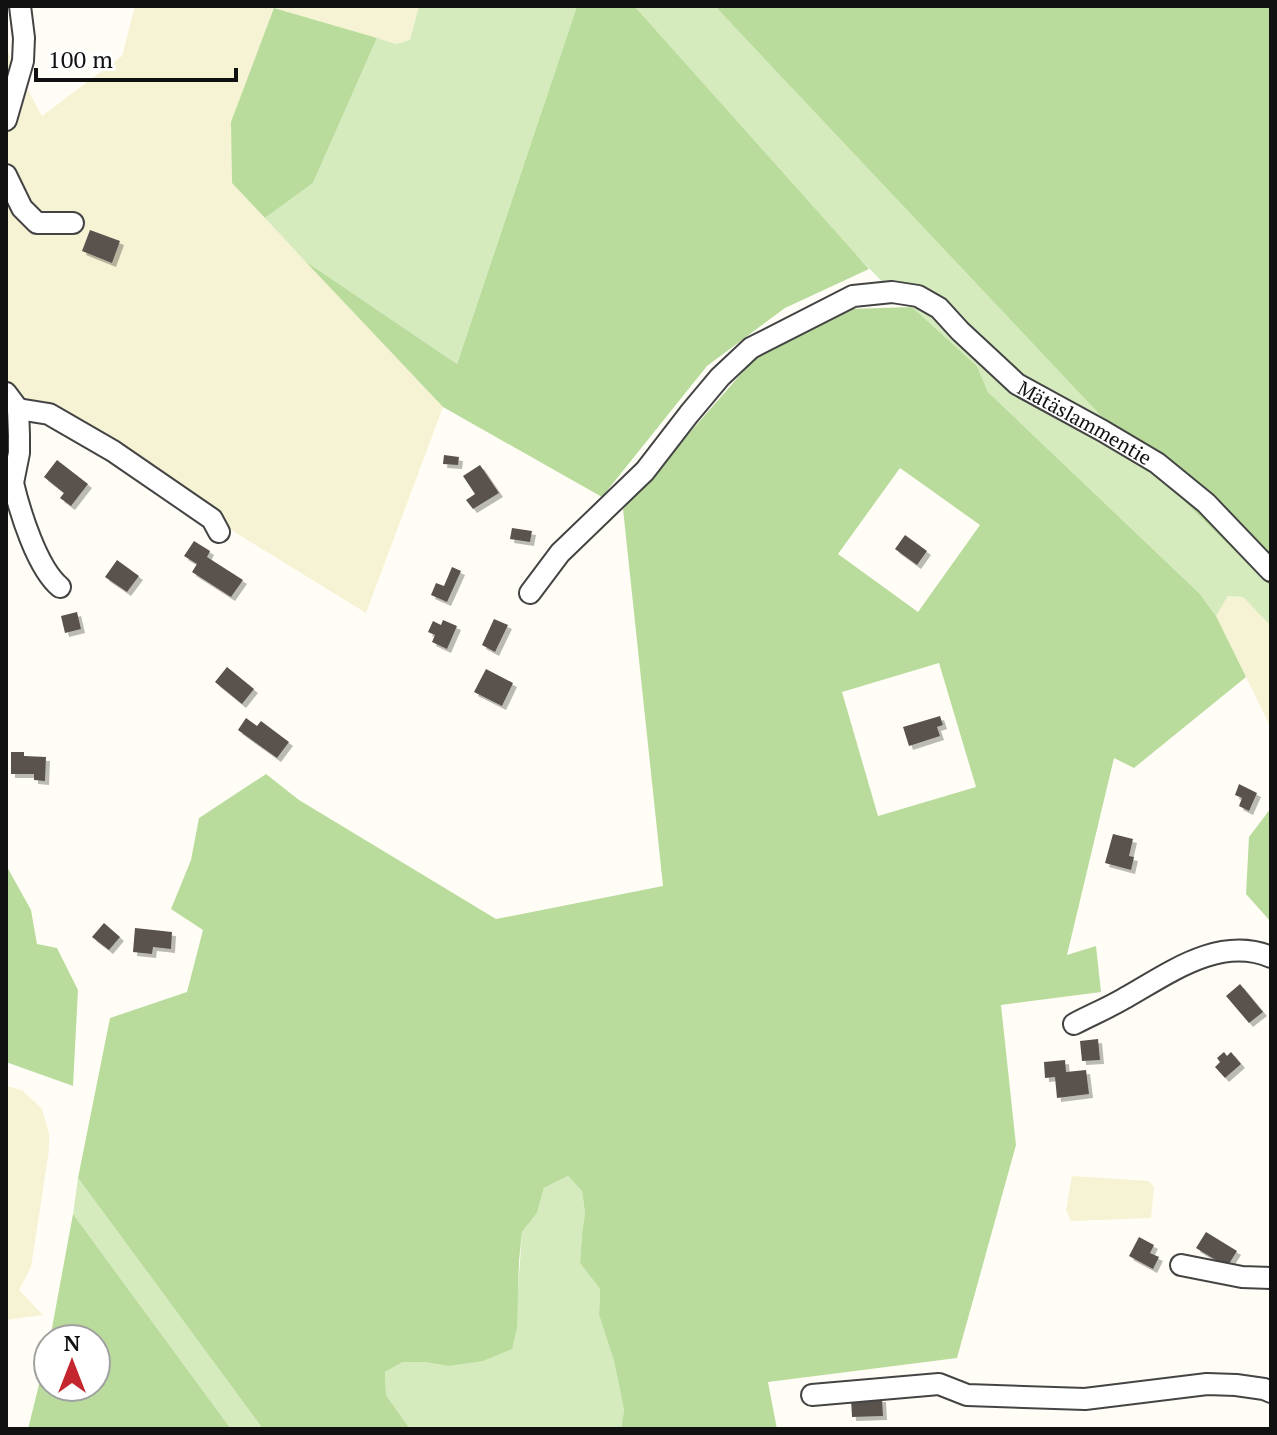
<svg xmlns="http://www.w3.org/2000/svg" width="1277" height="1435" font-family="'PT Serif',serif">
	<defs>
		<filter id="shadow"><feDropShadow dx="4" dy="4" stdDeviation="0" flood-color="#0004"/></filter>
	</defs>
	<rect width="100%" height="100%" fill="#fffdf5"/>
	<!-- farmland -->
	<path fill="#f6f3d4" d="M135,6H419L410,40L396,44L274,8L232,183L443,407L366,613L6,391V49L42,116L122,56Z
		M1228,596L1244,597L1271,625V728L1216,616Z
		M6,1086L22,1090L42,1109L49,1134V1150L31,1267L19,1290L43,1315L6,1320Z
		M1072,1176L1149,1181L1154,1187L1151,1218L1071,1221L1066,1210Z"/>
	<!-- green -->
	<path fill="#d5ebbd" d="M419,6H577L457,364L305,261L265,218L313,183L377,38L396,44L410,40Z
		M633,6H715L1271,577V626L1243,597L1228,596L1216,616L1200,594L988,392L977,366L912,307L892,292L813,210Z
		M568,1176L582,1191L585,1213L582,1234L580,1263L600,1289L599,1315L614,1361L624,1410L621,1429H410L386,1395L385,1372L403,1362H425L448,1366L517,1305L522,1232L537,1213L544,1188Z
		M78,1178L263,1429H231L73,1214Z"/>
	<!-- forest -->
	<path fill="#b9dc9c" fill-rule="evenodd" d="M577,6H634L869,269L785,308L707,366L602,497L443,407L305,261L457,364Z
		M715,6H1271V587L1140,457Z
		M274,8L377,38L313,183L265,218L232,183L231,122Z
		M912,307L977,366L988,392L1200,594L1216,616L1246,677L1134,768L1114,758L1067,955L1096,946L1101,992L1001,1005L1016,1145L957,1358L768,1382L777,1429H621L624,1410L614,1361L599,1315L600,1289L580,1263L582,1234L585,1213L582,1191L568,1176L544,1188L537,1213L522,1232L519,1261L517,1328L512,1349L483,1361L448,1366L425,1362H403L385,1372L386,1395L410,1429H263L78,1178L110,1018L187,992L203,930L171,909L191,860L199,818L266,774L299,800L496,919L663,886L623,509L760,352L849,309ZM900,468L980,525L918,612L838,554ZM939,663L976,787L878,816L842,692Z
		M1271,808V922L1246,894L1249,837Z
		M6,865L31,910L37,944L57,948L78,990L73,1086L6,1062Z
		M73,1214L231,1429H28L48,1348V1387H96V1339H50Z"/>
	<!-- building -->
	<path fill="#5a524d" filter="url(#shadow)" d="M90,230L120,241L112,263L82,251Z
		M444,455L459,457L458,465L443,464Z
		M57,460L88,484L71,506L60,498L64,493L44,477Z
		M480,465L499,493L473,509L466,500L475,494L463,476Z
		M512,528L532,531L530,542L510,539Z
		M905,535L927,551L917,565L895,549Z
		M194,541L210,551L207,557L243,580L231,597L192,572L197,564L184,556Z
		M117,560L139,576L127,592L105,577Z
		M452,567L461,571L447,602L431,595L436,583L444,586Z
		M77,612L81,629L65,633L61,616Z
		M494,619L508,625L495,652L482,645Z
		M443,620L457,626L447,649L432,642L435,635L428,632L433,621L441,625Z
		M227,667L254,689L242,704L215,682Z
		M486,669L513,683L502,706L474,692Z
		M940,716L943,725L937,727L940,736L909,746L903,727Z
		M246,718L257,726L261,721L289,742L277,758L238,730Z
		M11,752H24V756L46,757L45,781L34,780V774H11Z
		M1239,784L1257,793L1249,811L1239,806L1242,798L1235,795Z
		M1113,834L1133,839L1129,856L1134,857L1131,870L1105,863Z
		M104,923L120,937L109,950L92,937Z
		M135,928L172,932L171,949L153,947L152,954L133,952Z
		M1240,984L1263,1012L1249,1023L1226,996Z
		M1098,1039L1100,1060L1082,1061L1080,1041Z
		M1224,1052L1227,1056L1231,1052L1241,1064L1225,1078L1215,1067L1220,1062L1217,1058Z
		M1065,1060L1066,1072L1086,1070L1089,1094L1057,1098L1055,1077L1045,1078L1044,1062Z
		M1206,1232L1237,1251L1227,1267L1196,1248Z
		M1139,1237L1154,1245L1150,1253L1159,1257L1153,1269L1129,1256Z
		M882,1398L883,1416L852,1417L851,1399Z"/>
	<g fill="none" stroke-linecap="round" stroke-linejoin="round">
		<!-- minor casing -->
		<g stroke="#444" stroke-width="24">
			<g id="minor">
				<path d="M6,120L23,61L24,38L20,6"/>
				<path d="M6,175L22,208L37,223H73"/>
				<path d="M6,393L18,409L19,435V453L13,483L6,489"/>
				<path d="M18,409L49,414L113,451L212,519L219,532"/>
				<path d="M13,483C20,512 37,568 60,587"/>
				<path id="s1" d="M530,593L560,553L645,471L689,414L720,377L751,348L853,296L892,292L918,296L939,308L960,331L1017,384L1103,431L1157,463L1206,503L1271,571"/>
				<path d="M1074,1024C1091,1015 1108,1008 1125,998C1168,974 1219,935 1271,957"/>
				<path d="M1181,1265L1242,1277L1271,1278"/>
				<path d="M812,1395L939,1384L967,1395L1085,1399L1207,1384L1236,1385L1264,1389L1271,1392"/>
			</g>
		</g>
		<!-- minor -->
		<use href="#minor" stroke="#fff" stroke-width="20"/>
	</g>
	<g text-anchor="middle" dominant-baseline="central" stroke-width="8" stroke-linejoin="round" paint-order="stroke">
		<!-- street labels -->
		<g font-size="20" fill="#111" stroke="#fff">
			<text stroke="none"><textPath href="#s1" startOffset="722">Mätäslammentie</textPath></text>
		</g>
	</g>
	<!-- border -->
	<rect width="1277" height="1435" fill="none" stroke="#111111" stroke-width="16"/>
	<!-- north arrow -->
	<g transform="translate(72 1363)"><circle r="38" fill="#ffffff" stroke="#a0a0a0" stroke-width="2"/>
	<path d="M0-6L14 30L0 20L-14 30Z" fill="#c4262e"/>
	<text y="-12" font-size="22" font-weight="bold" text-anchor="middle" fill="#111111">N</text>
	</g>
	<!-- scale -->
	<path d="M36 68v12h200v-12" fill="none" stroke="#111111" stroke-width="4"/>
	<text x="48" y="68" font-size="24" fill="#111111" stroke="#ffffff" stroke-width="6" paint-order="stroke">100 m</text>
</svg>
